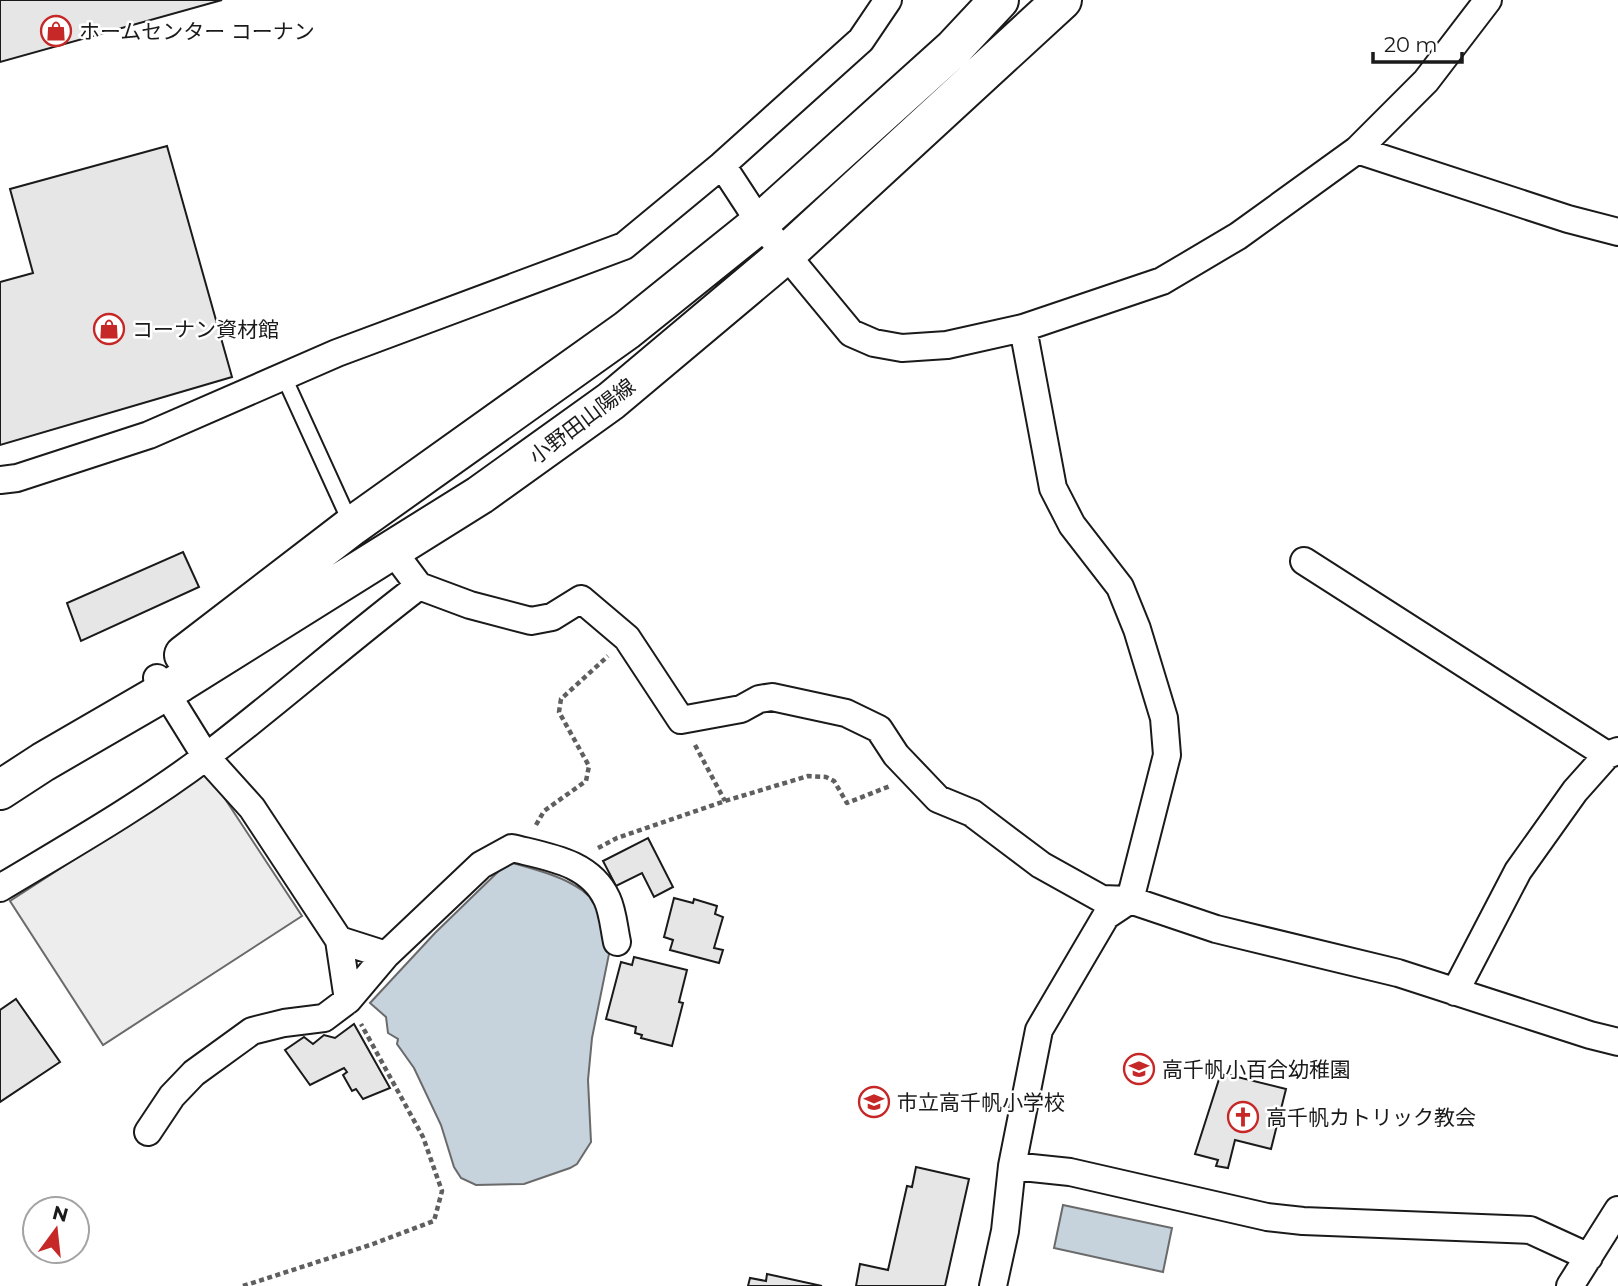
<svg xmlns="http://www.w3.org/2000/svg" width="1618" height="1286" font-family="Montserrat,'Noto Sans JP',sans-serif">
	<rect width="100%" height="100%" fill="#fff"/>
	<!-- parking -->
	<path fill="#ededed" stroke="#6a6a6a" stroke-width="2" d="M208,773L302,916L103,1045L10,901Z"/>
	<!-- water -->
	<path fill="#c6d2dc" stroke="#6a6a6a" stroke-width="2" d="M513,863C566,878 610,889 609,954L592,1038L588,1080L591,1142L577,1164L570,1168L524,1184L476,1185L461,1178L454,1167L441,1125L414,1068L397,1044L398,1039L388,1033L386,1017L370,1003L435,933L505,865Z
		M1063,1205L1172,1228L1163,1272L1054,1248Z"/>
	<!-- building -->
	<path fill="#e6e6e6" stroke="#1a1a1a" stroke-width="2" d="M0,0H222L0,62Z
		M167,146L232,377L0,445V282L33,273L10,189Z
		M183,552L199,587L81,641L67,603Z
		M648,838L673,887L654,897L642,873L616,886L603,861Z
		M674,898L693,903L694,899L717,906L715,914L723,917L714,948L723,950L719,963L670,950L673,940L664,937Z
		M634,957L687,970L679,1002L683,1003L672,1046L641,1038L642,1035L635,1033L636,1027L606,1019L621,962L632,965Z
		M16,999L60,1062L0,1102V1010Z
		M354,1024L390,1088L363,1099L356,1089L352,1091L343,1075L347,1072L344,1068L310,1085L285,1050L304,1037L313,1044L324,1035L335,1038Z
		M1221,1073L1286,1089L1271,1149L1235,1140L1228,1168L1216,1166L1218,1160L1195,1154Z
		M916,1167L969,1179L945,1286H856L860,1264L888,1270L907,1186L912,1187Z
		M767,1274L822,1286H748L750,1278L766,1281Z"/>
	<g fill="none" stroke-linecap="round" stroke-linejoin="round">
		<!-- lane casing -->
		<g stroke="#1a1a1a" stroke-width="18">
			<path id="lane" d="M284,377L352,526"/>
		</g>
		<!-- street casing -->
		<g stroke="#1a1a1a" stroke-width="30">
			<path id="street" d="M1357,150L1568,219L1618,232
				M722,165L760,223L851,333L874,343L902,348L947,345L1023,328L1162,281L1238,236L1357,150L1426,81L1488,0
				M0,480L17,478L149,435L337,353L624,246L722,165L861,40L888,0
				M392,550L419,586L470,605L531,621L552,617L581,599L627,638L681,720L741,709L759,699L772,697L846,713L879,729L896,755L938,799L972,813L1041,865L1102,899L1130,900L1216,929L1398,973L1590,1035L1618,1042
				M1304,561L1607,755
				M157,678L206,757L252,808L339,940L386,955
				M0,888C70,846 142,805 207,756C279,701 347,641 419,586
				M339,940L348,1000
				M1455,992L1518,871L1575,791L1607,755L1618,751
				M148,1132L172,1096L194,1073L252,1031L284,1023L324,1018L348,1000L386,955L481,865L512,848C548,857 590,862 607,899C613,912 614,928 617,942
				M1012,1166L1070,1172L1267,1217L1303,1221L1530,1230L1589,1257
				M993,1286L1005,1231L1012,1166L1039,1030L1106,916L1130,900L1167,755L1164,718L1137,629L1120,587L1072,525L1053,488L1023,328
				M1570,1286L1618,1210"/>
		</g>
		<!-- primary casing -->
		<g stroke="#1a1a1a" stroke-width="42">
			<path id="primary" d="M184,655L352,526L627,330L760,223L954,48L999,0
				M0,790L43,762L181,682L480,495L611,401L786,254L1062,0"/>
		</g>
		<!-- path -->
		<path stroke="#5f5f5f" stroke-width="4.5" stroke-dasharray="5 3.5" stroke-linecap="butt" d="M695,745L725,801
			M536,825L544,811L586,781L589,766L559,712L561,699L608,656
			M598,848L617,838L725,801L808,776L826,777L834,781L847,803L890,786
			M243,1286L373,1244L434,1221L442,1191L423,1137L361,1024"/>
		<!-- lane -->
		<use href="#lane" stroke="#fff" stroke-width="14"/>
		<!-- street -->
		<use href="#street" stroke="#fff" stroke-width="26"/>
		<!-- primary -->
		<use href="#primary" stroke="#fff" stroke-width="38"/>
	</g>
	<!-- icons -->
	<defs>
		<g id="shop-ring" transform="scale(1.575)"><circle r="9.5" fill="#fff" stroke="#c62828" stroke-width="1.5"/><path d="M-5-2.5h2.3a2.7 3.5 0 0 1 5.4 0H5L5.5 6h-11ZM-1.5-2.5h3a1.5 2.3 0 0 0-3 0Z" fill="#c62828"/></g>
		<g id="school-ring" transform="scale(1.575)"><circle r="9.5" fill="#fff" stroke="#c62828" stroke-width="1.5"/><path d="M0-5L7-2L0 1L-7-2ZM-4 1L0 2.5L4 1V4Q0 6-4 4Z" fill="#c62828"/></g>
		<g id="church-ring" transform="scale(1.575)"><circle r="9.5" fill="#fff" stroke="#c62828" stroke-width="1.5"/><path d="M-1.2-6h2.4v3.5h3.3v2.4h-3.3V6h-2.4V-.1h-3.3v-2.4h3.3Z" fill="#c62828"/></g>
	</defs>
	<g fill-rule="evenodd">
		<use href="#shop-ring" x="56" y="31"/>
		<use href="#shop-ring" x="109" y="329"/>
		<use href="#school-ring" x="1139" y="1069"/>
		<use href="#school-ring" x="874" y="1102"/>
		<use href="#church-ring" x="1243" y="1117"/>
	</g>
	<g text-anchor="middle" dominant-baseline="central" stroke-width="5" stroke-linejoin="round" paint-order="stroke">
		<!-- poi labels -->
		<g font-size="21" fill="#1a1a1a" stroke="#fff" text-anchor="start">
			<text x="79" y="31">ホームセンター コーナン</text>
			<text x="132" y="329">コーナン資材館</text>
			<text x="1162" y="1069">高千帆小百合幼稚園</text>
			<text x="897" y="1102">市立高千帆小学校</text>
			<text x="1266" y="1117">高千帆カトリック教会</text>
		</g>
		<!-- street labels -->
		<g font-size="21" fill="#1a1a1a" stroke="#fff">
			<text transform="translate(582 421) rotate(-37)">小野田山陽線</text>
		</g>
	</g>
	<!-- north arrow -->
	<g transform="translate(56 1230) rotate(15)"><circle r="33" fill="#ffffff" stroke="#a3a3a3" stroke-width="2"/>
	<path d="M0-5L12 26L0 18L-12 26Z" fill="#c62828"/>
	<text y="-10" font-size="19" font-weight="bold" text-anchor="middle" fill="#1a1a1a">N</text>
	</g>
	<!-- scale -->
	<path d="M1373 52v10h89v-10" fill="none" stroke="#1a1a1a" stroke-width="3.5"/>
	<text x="1384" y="52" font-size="21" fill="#1a1a1a" stroke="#ffffff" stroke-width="5" paint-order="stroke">20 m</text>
</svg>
